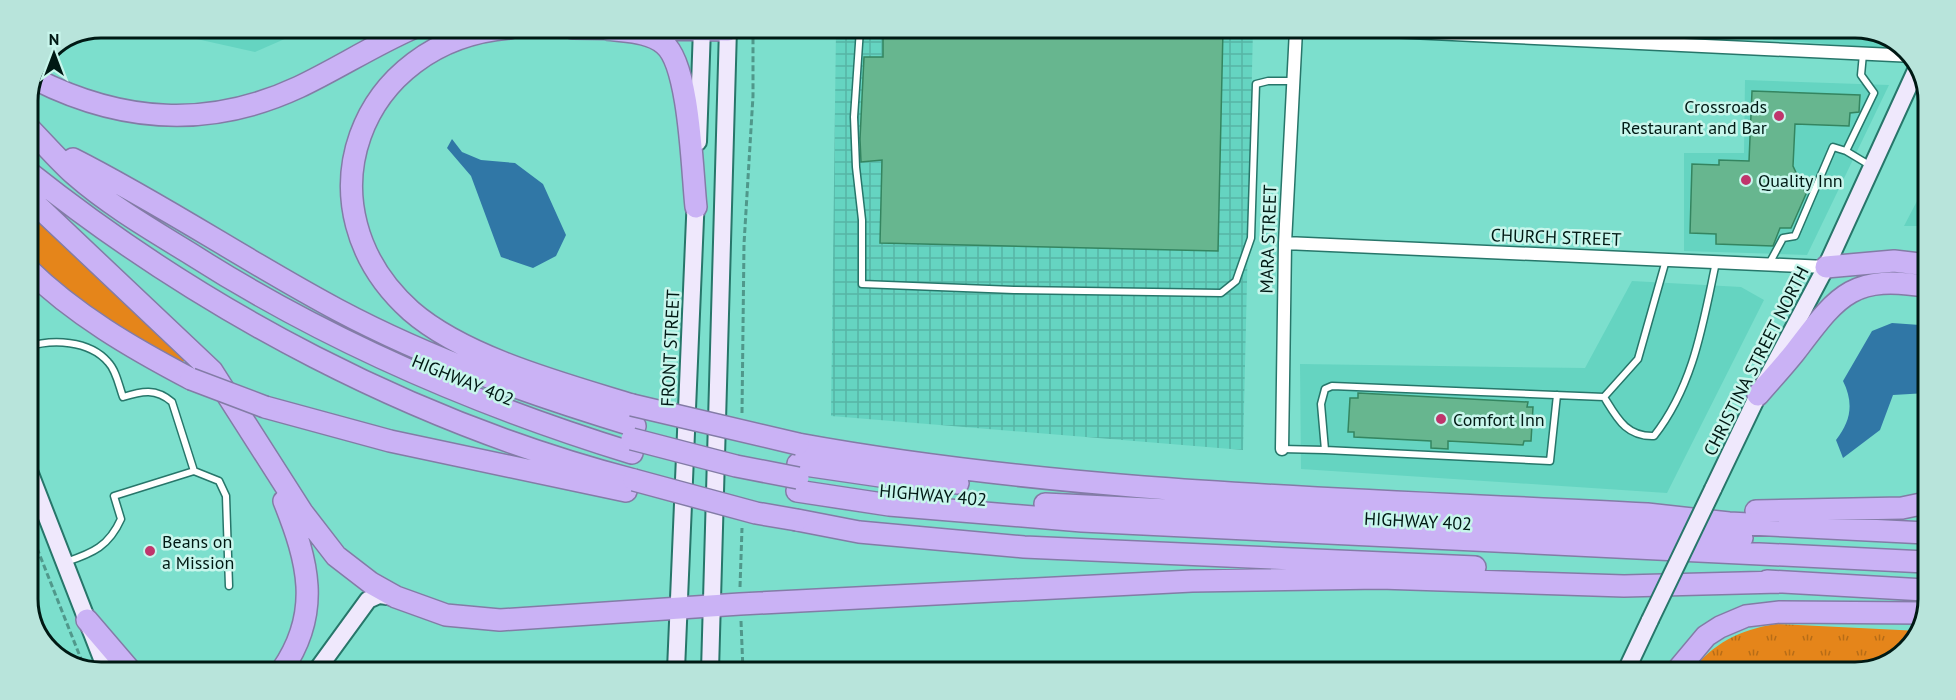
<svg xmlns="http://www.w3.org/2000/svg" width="1956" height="700" font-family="'PT Sans',sans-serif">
	<defs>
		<pattern id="industrial-grid" width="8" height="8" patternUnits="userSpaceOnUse" patternTransform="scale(1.5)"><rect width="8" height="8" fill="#65d4c1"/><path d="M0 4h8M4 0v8" fill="none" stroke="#56b5a5"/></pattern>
		<pattern id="park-tufts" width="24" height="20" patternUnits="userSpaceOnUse" patternTransform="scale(1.5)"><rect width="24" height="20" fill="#e5851a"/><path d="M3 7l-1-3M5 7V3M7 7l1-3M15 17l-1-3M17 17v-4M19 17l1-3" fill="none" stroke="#b76c16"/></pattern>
	</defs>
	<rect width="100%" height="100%" fill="#7cdfcd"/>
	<!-- built -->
	<path fill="#65d4c1" d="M143,27H312L255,52Z
		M1774,31H1879L1897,43L1894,49L1773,40Z
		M1745,80L1889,85L1807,255L1684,251V153H1744Z
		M1928,180V226H1904Z
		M1632,281L1741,287L1764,300L1667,493L1301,469L1300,364L1585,368Z"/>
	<!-- industrial -->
	<path fill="url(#industrial-grid)" d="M836,29H1253L1243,450L831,416Z"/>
	<!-- grass -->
	<path fill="#e5851a" d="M27,210L185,360L181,364C126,335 73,299 27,256Z"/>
	<!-- park -->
	<path fill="url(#park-tufts)" d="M1776,624L1920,631L1900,658L1856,673H1690C1713,643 1739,630 1776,624Z"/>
	<!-- water -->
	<path fill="#3077a6" d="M452,139L462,152L481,160L515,163L543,184L566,235L556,256L533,268L501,257L471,176L447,148Z
		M1892,323L1920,325L1927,330V393L1893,395L1880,430L1843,458L1836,440C1851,421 1854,403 1843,381L1872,331Z"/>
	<!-- building -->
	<path fill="#67b68f" stroke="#348560" stroke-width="1.5" d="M883,29H1223L1218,251L880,243L882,160L861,162L860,139L864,57H883Z
		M1752,91L1860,95L1859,112L1850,113L1849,126L1795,124L1793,166L1806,194L1791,228H1780L1773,246L1716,244V234L1690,233L1692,164L1719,165V160L1749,161Z
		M1358,393L1528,402L1527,407H1533L1531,441H1524L1523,445L1448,441V449L1431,448V441L1354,437V432H1348L1350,398H1358Z"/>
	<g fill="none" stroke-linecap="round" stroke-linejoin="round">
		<!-- lane casing -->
		<g stroke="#27766a" stroke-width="9">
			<path id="lane" d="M860,29L854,117L856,167L862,220V284L1014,290L1221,293L1236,281L1251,238L1256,84L1268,81H1293
				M1863,54L1861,75L1874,93L1846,151L1871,166
				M1769,264L1783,238L1795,236L1833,147L1846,151
				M27,347C52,339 89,340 108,362C116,370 119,386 123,397C142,391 156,388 172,402L194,471L114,496L121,519C109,546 93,553 66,562
				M1557,395L1550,461L1325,450L1321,404L1325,389L1332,386C1423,390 1513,393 1604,397L1638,359L1666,260
				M1604,397C1617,418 1626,437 1654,436C1694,385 1703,323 1716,262
				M1282,449L1325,450
				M194,471L219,481L226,496L229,586"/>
		</g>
		<!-- street casing -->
		<g stroke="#27766a" stroke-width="15">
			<path id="street" d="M1368,30L1914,56
				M1285,243L1826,267
				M1282,449L1285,243L1296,30"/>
		</g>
		<!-- secondary casing -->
		<g stroke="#27766a" stroke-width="20">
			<path id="secondary" d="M698,142L702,28
				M27,466L106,669
				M1713,489L1758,395L1826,267L1918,66
				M317,670L368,600L379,595L396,597
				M676,670L696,195
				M710,671L728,28
				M1625,673L1650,620"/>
		</g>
		<!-- highway casing -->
		<g stroke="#837ca6" stroke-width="24">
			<path id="highway" d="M510,28C358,40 296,208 411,311C465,358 564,384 632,405
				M573,28L728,30
				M606,29C625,32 649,31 664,44C690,65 692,172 696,207
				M35,79C122,123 209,129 299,87C337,69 374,45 413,28
				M27,126C43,142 58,160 75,175C109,205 152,230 191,254C329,342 476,405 632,453
				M73,159C164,205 248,262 338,310C432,360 533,395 635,426
				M27,171C204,312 415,423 634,480
				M27,196L212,371L302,512L336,556L371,583L396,597L446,615L500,620L740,604L1192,581L1380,578L1624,586L1780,582
				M1826,267L1894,261L1928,265
				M27,268C75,315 132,348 191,379
				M1758,395C1770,381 1783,367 1795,352C1837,297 1851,273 1928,287
				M265,407L390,441L626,491
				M798,444C1078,495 1364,499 1647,514L1729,523L1926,533
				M798,464L887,477L958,483
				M797,491L889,505L1082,521L1926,562
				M1045,504L1742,538
				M1756,511L1902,508L1926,503
				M797,520L859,532L1024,547L1475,567
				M1767,581L1925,590
				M87,620L129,669
				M282,670C322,612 308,561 284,501
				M1675,673L1706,636L1720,627L1746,616L1780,612L1925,613"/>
		</g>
		<!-- path -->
		<path stroke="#50988b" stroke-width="3" stroke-dasharray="6 3" stroke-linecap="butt" d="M742,413L744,244L753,96V28
			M27,523L85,669
			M740,587L742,528
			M741,621L743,671"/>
		<!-- lane -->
		<use href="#lane" stroke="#fff" stroke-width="6"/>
		<!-- street -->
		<use href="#street" stroke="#fff" stroke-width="12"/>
		<!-- secondary -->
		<use href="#secondary" stroke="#efe8fc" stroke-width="16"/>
		<!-- highway -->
		<use href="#highway" stroke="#cab2f5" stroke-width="21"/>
		<!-- secondary-bridge casing -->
		<g stroke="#27766a" stroke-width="20" stroke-linecap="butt">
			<path id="secondary-bridge" d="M1650,620L1713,489"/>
		</g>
		<!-- highway-bridge casing -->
		<g stroke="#837ca6" stroke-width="24" stroke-linecap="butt">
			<path id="highway-bridge" d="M191,379L265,407
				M632,405L798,444
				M632,439L736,466L798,478
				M634,480L756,513L797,520"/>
		</g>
		<!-- secondary-bridge -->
		<use href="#secondary-bridge" stroke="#efe8fc" stroke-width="16"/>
		<!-- highway-bridge -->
		<use href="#highway-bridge" stroke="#cab2f5" stroke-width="21"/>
	</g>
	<!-- markers -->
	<g fill="#c0356c" stroke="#c8f6ec" stroke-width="2">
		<circle cx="1779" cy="116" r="6"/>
		<circle cx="1746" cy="180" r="6"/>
		<circle cx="1441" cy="419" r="6"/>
		<circle cx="150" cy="551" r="6"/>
	</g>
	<g text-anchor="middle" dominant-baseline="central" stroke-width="5" stroke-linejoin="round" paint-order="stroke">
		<!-- poi labels -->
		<g font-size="18" fill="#001914" stroke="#c8f6ec" text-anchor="start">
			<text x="1767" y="106" text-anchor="end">Crossroads<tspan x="1767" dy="21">Restaurant and Bar</tspan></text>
			<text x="1758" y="180">Quality Inn</text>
			<text x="1453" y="419">Comfort Inn</text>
			<text x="162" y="541">Beans on<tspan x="162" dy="21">a Mission</tspan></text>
		</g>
		<!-- street labels -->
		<g font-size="18" fill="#001914" stroke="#c8f6ec">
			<text transform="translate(1556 237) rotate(2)">CHURCH STREET</text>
			<text transform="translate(1268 239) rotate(-88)">MARA STREET</text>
			<text transform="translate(670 348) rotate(-87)">FRONT STREET</text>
			<text transform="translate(1756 361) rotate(-63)">CHRISTINA STREET NORTH</text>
			<text transform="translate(463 380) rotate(22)">HIGHWAY 402</text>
			<text transform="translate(933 495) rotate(5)">HIGHWAY 402</text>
			<text transform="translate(1418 521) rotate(3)">HIGHWAY 402</text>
		</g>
	</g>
	<!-- crop -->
	<path d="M0 0H1956V700H0ZM101 38H1855A63 63 0 0 1 1918 101V599A63 63 0 0 1 1855 662H101A63 63 0 0 1 38 599V101A63 63 0 0 1 101 38Z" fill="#b8e4db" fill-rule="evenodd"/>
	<path fill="none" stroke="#001914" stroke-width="3" d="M101 38H1855A63 63 0 0 1 1918 101V599A63 63 0 0 1 1855 662H101A63 63 0 0 1 38 599V101A63 63 0 0 1 101 38Z"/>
	<!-- north arrow -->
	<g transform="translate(54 54)" stroke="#c8f6ec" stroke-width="4.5" paint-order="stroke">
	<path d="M0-4.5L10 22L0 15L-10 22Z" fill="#001914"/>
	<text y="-9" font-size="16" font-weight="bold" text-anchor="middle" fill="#001914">N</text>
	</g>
</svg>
